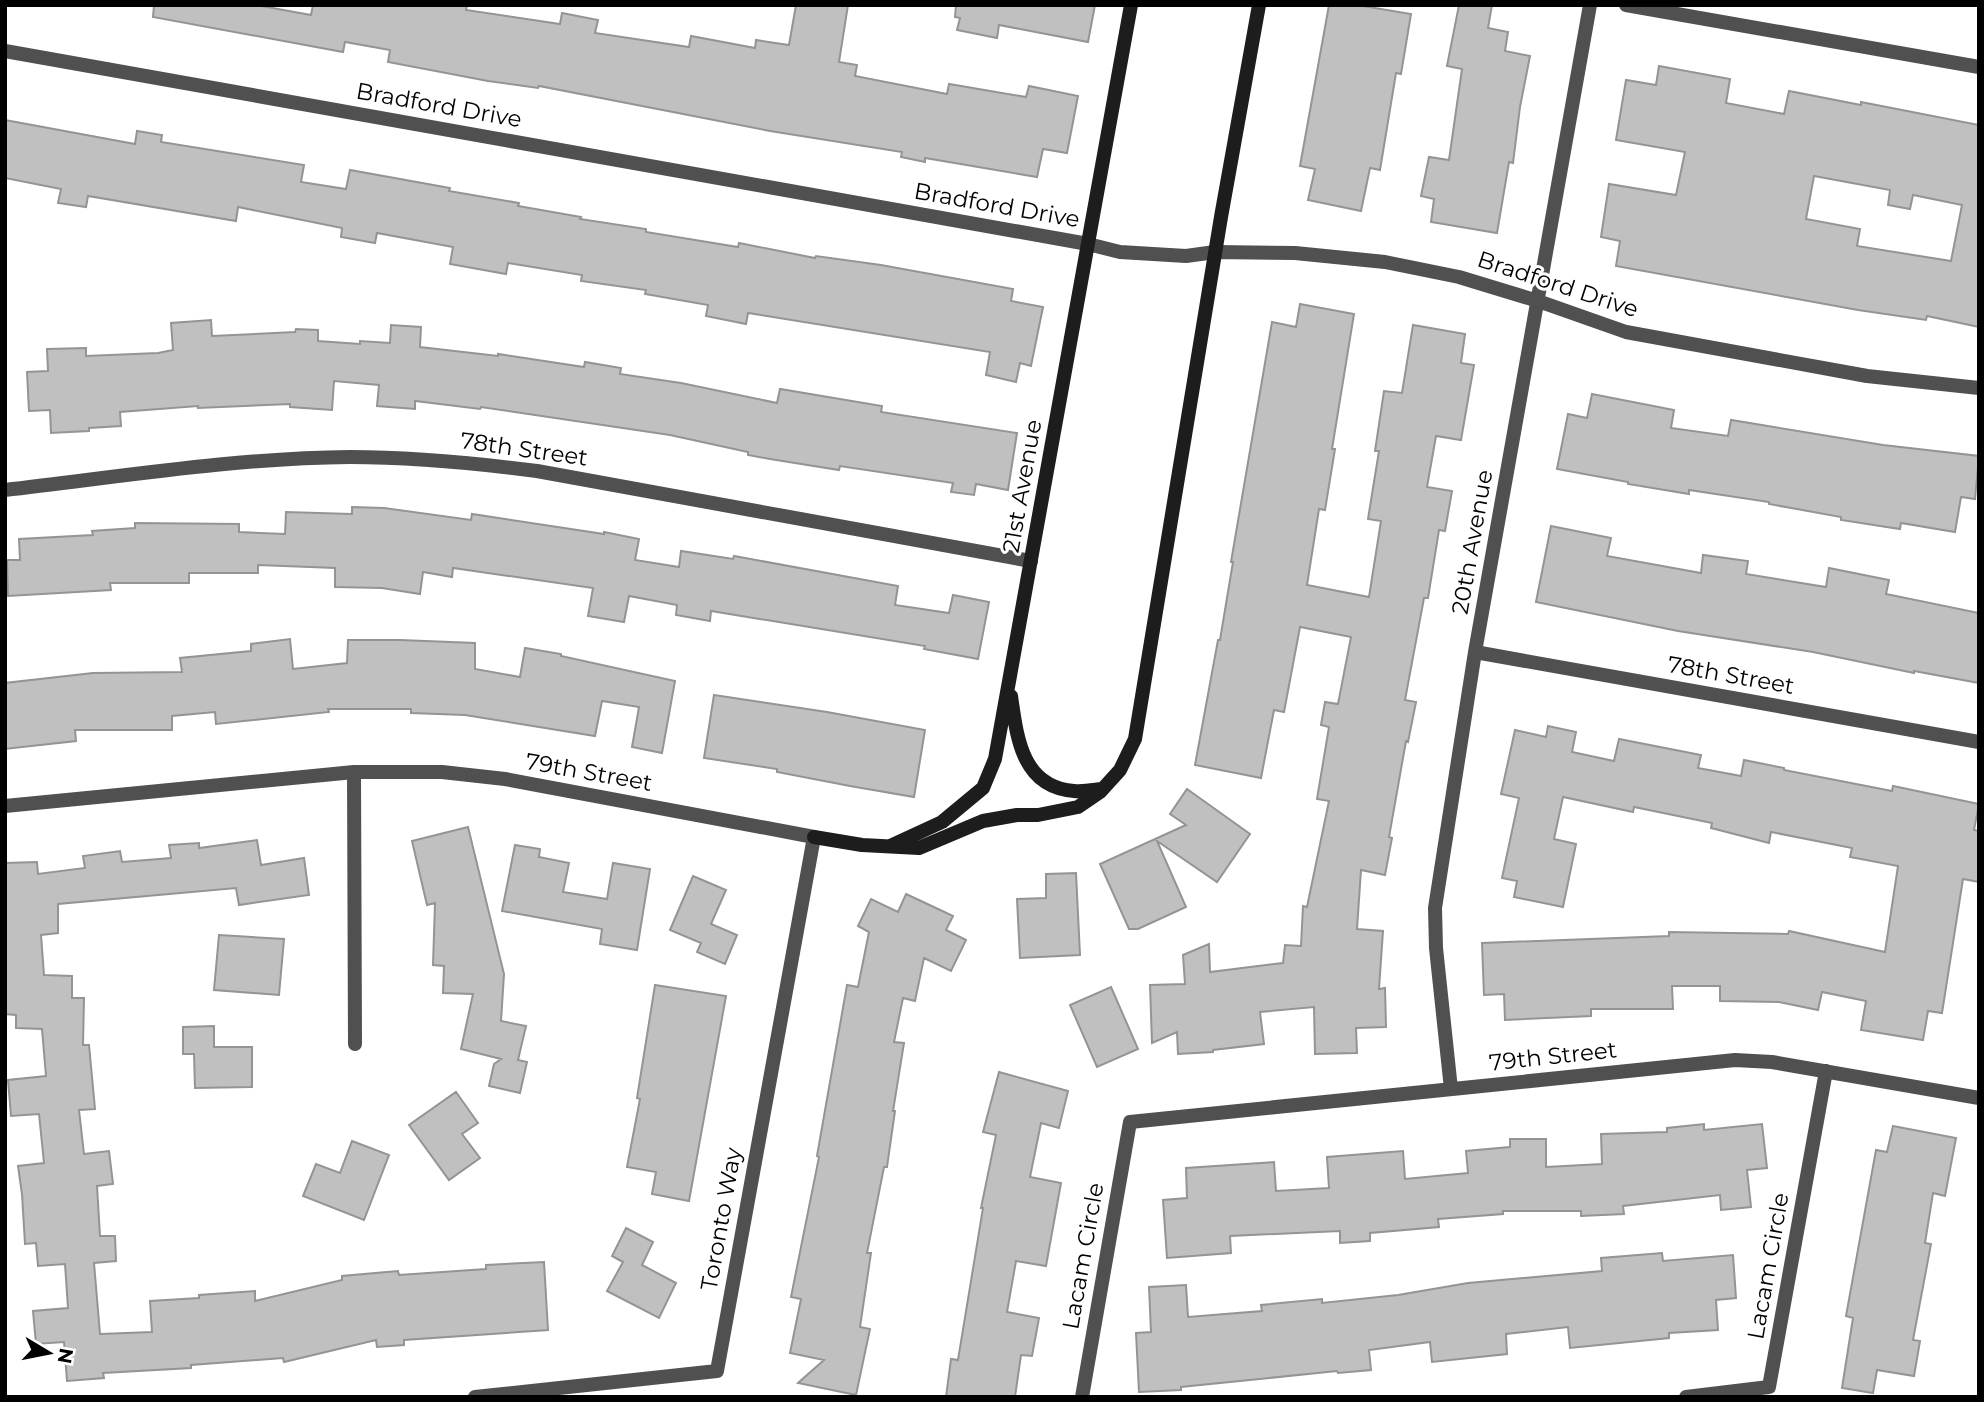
<svg xmlns="http://www.w3.org/2000/svg" width="1984" height="1402" font-family="Montserrat,sans-serif">
	<rect width="100%" height="100%" fill="#fff"/>
	<!-- building -->
	<path fill="#c0c0c0" stroke="#949494" stroke-width="2" fill-rule="evenodd" d="M154,5H256L311,15L313,5H467L466,10L560,24L562,13L598,20L595,33L689,47L691,36L755,48L756,40L789,45L796,5H848L839,62L857,65L855,76L947,94L949,84L1026,97L1029,86L1078,96L1067,153L1043,149L1037,177L925,158V162L901,157L902,152L770,131L539,86L538,88L488,81L388,62L390,50L345,42L343,52L153,17Z
		M956,5H1095L1088,42L999,25L997,38L957,30L960,18L955,17Z
		M1329,5H1357L1411,14L1401,74L1396,73L1380,170L1370,168L1361,211L1308,200L1315,169L1300,166Z
		M1459,5H1492L1488,28L1508,32L1505,51L1530,56L1520,107L1513,163L1509,162L1497,233L1431,222L1434,199L1421,196L1429,157L1449,160L1462,69L1447,66Z
		M1659,66L1730,79L1726,103L1784,114L1789,91L1861,105V102L1979,125V327L1927,316L1926,320L1858,310L1616,266L1620,241L1601,237L1609,184L1676,195L1685,152L1616,140L1626,80L1656,85ZM1814,176L1890,190L1888,205L1910,209L1913,195L1962,205L1951,261L1857,246L1860,229L1806,219Z
		M5,120L135,144L137,131L162,135L161,142L304,165L301,182L346,189L350,170L450,188L449,191L519,203L518,206L581,217L580,219L646,229V232L738,247L739,243L815,258L816,256L881,265L1013,289L1011,301L1043,307L1031,366L1020,363L1016,382L986,375L990,352L748,313L746,324L706,316L708,305L645,294L646,290L581,281L582,275L508,263L506,274L450,264L453,247L377,233L375,243L341,237L342,228L238,207L236,221L88,196L86,207L58,203L61,189L5,178Z
		M1300,304L1354,314L1332,449H1335L1325,510L1319,509L1307,585L1369,597L1381,521L1368,519L1379,451H1375L1384,391L1402,393L1413,325L1465,334L1461,363L1474,365L1461,440L1436,436L1427,487L1452,491L1445,531L1439,530L1428,598H1424L1405,700L1416,702L1408,742L1406,741L1389,837L1392,838L1385,875L1361,870L1357,929L1383,931L1379,989L1385,988L1386,1027L1356,1028L1357,1053L1315,1054L1314,1007L1260,1012L1264,1044L1213,1050V1052L1178,1054L1177,1032L1152,1043L1150,985L1185,984L1183,955L1209,944L1210,972L1283,963L1285,945L1301,946L1303,906L1307,907L1329,801L1317,799L1329,727L1321,725L1325,702L1338,704L1351,637L1300,627L1284,712L1274,710L1261,778L1195,765L1218,640H1220L1233,562H1231L1272,322L1296,327Z
		M211,320L212,336L295,332L296,329L318,330V341L360,344V341L390,343L391,325L421,327L420,347L498,356V354L584,367L585,362L621,368L620,374L681,383L777,403L780,389L882,406L881,412L1017,433L1008,490L976,484L974,495L951,492L953,483L840,466L839,470L770,459L748,455V452L670,435L481,407L480,409L415,401V409L377,406L379,385L334,381L332,410L290,407V404L198,408V406L120,412L121,426L89,428V431L51,433L50,410L29,411L27,372L48,371L47,349L86,348V356L158,353L173,350L171,323Z
		M1592,394L1674,410L1671,428L1728,436L1731,420L1883,445L1979,456L1975,499L1961,497L1955,532L1901,523L1900,529L1841,520V517L1769,504V502L1689,490V494L1628,484V482L1557,469L1568,414L1587,418Z
		M352,507L384,508L471,520L472,514L604,534V532L639,539L635,560L679,567L681,551L733,559L734,556L898,586L895,605L949,613L953,595L989,602L978,659L924,649L925,646L711,611L710,621L676,615L677,605L629,596L624,622L588,616L593,588L453,568L452,577L423,572L420,594L382,588L335,587V568L258,565V573H189V583H110L111,590L8,596L7,560H20L19,539L93,535L92,531L135,528V523L239,524V532L285,534L286,512L352,514Z
		M1551,526L1611,538L1607,556L1701,573L1703,555L1748,561L1746,574L1826,587L1829,568L1889,580L1886,594L1979,613V683L1914,671V673L1813,652L1678,631L1536,602Z
		M290,639L293,669L347,663L348,640H400L475,643V669L520,677L525,648L561,654V656L675,681L662,753L632,747L639,707L602,701L595,736L465,715L411,713V709H328L329,712L216,724L215,712L172,716V730H75L76,741L5,749V683L93,673L182,672L180,658L251,651V644Z
		M714,695L827,712L925,730L914,797L850,786L777,772V769L704,758Z
		M1548,726L1576,732L1572,752L1614,761L1619,739L1701,755L1698,768L1741,776L1744,760L1784,768V770L1892,791L1893,786L1979,804L1974,830L1979,831V882L1963,879L1942,1013L1928,1011L1923,1040L1861,1030L1866,1001L1822,992L1818,1010L1779,1002L1720,1001V986H1672L1673,1009H1591V1016L1505,1020L1504,994L1484,995L1482,943L1669,936V932L1788,934L1789,931L1885,952L1898,866L1850,857L1852,848L1771,832L1769,843L1711,828L1712,823L1634,807L1633,812L1563,797L1554,839L1576,844L1563,907L1514,897L1517,881L1502,878L1519,798L1501,794L1515,730L1546,737Z
		M1187,789L1250,834L1217,882L1157,841L1186,907L1138,929H1129L1100,864L1186,825L1170,814Z
		M468,827L504,974L501,1021L526,1026L518,1060L527,1062L520,1093L489,1086L494,1064L501,1059L461,1049L473,994L443,993L444,966L433,965L435,903L427,905L412,841Z
		M257,840L261,865L304,858L309,895L239,905L236,888L58,904V933L41,935L44,975L72,976V998H84L83,1045H89L95,1109L79,1110L84,1154L109,1151L113,1184L97,1186L100,1236H115L116,1261L94,1263L100,1334L152,1332L150,1301L199,1298V1295L255,1291V1301L342,1280V1276L398,1271L399,1275L486,1269V1265L544,1262L548,1330L404,1340V1345L377,1347L376,1340L284,1362L283,1358L191,1365V1368L103,1373L104,1378L67,1381L64,1342L36,1344L33,1311L68,1308L65,1264L38,1266L36,1243L25,1244L22,1194L18,1166L44,1163L39,1114L11,1116L8,1080L46,1076L42,1029L16,1028V1015L5,1014V863L37,862L38,874L85,868L83,856L120,851L122,862L171,858L169,845L199,843V848Z
		M515,845L540,849L539,857L569,863L563,892L607,899L613,863L650,869L637,950L600,944L602,929L502,911Z
		M1076,873L1080,955L1020,958L1017,899L1046,898V874Z
		M693,876L726,890L711,924L737,935L725,964L697,952L701,943L670,930Z
		M906,894L953,916L946,930L966,940L951,971L924,958L915,1001L903,998L894,1042L904,1043L893,1111H895L887,1167H884L867,1253H871L860,1327L870,1329L856,1395L798,1383L824,1360L790,1353L801,1299L791,1297L819,1157L817,1156L847,985L858,987L869,932L858,926L871,899L898,912Z
		M219,935L284,939L279,995L214,990Z
		M655,985L726,996L689,1201L652,1194L656,1172L627,1167L640,1099L637,1098Z
		M1111,987L1138,1049L1097,1067L1070,1005Z
		M214,1026V1047H252V1087L195,1088L194,1054H183V1027Z
		M999,1072L1068,1091L1059,1128L1041,1123L1030,1177L1061,1183L1046,1266L1016,1261L1007,1312L1039,1318L1032,1356L1021,1355L1015,1397H946L951,1359L958,1360L983,1208H981L996,1135L983,1132Z
		M456,1092L478,1123L462,1134L480,1158L449,1180L409,1125Z
		M1704,1124V1130L1762,1124L1767,1168L1747,1170L1751,1207L1721,1210L1720,1195L1623,1206L1624,1214L1581,1216V1211H1503V1214L1438,1219L1439,1227L1370,1233V1241L1340,1243V1231L1230,1236L1231,1253L1167,1258L1163,1200L1187,1198L1186,1168L1274,1162L1276,1191L1329,1188L1327,1157L1403,1151L1405,1179L1468,1173L1466,1151L1510,1147V1139H1546V1167L1602,1164L1601,1134L1667,1132V1128Z
		M1893,1126L1956,1138L1945,1196L1933,1193L1925,1243L1931,1244L1913,1340L1920,1341L1914,1376L1877,1370L1873,1393L1842,1388L1853,1318L1846,1316L1876,1150L1887,1152Z
		M352,1141L389,1155L364,1220L303,1196L316,1164L340,1173Z
		M626,1228L653,1242L642,1265L676,1283L659,1318L607,1291L623,1262L612,1256Z
		M1662,1253L1663,1261L1733,1255L1736,1298L1716,1300L1718,1330L1669,1333V1338L1570,1348L1568,1327L1506,1334L1507,1354L1432,1362L1430,1342L1369,1350L1371,1370L1338,1373L1337,1371L1181,1387V1390L1139,1392L1136,1333L1151,1332L1149,1287L1186,1285L1188,1317L1262,1311L1261,1305L1322,1299V1303L1398,1295L1468,1283L1602,1271L1601,1258Z"/>
	<g fill="none" stroke-linecap="round" stroke-linejoin="round">
		<!-- street -->
		<path stroke="#505050" stroke-width="14" d="M1626,5L1979,67
			M5,51L1088,244L1120,252L1186,256L1215,252L1295,253L1385,262L1459,277L1538,301L1626,332L1867,376L1979,388
			M5,490C119,477 235,458 350,457C413,457 475,463 537,471L1031,561
			M1475,652L1979,742
			M354,772L355,1044
			M5,806L354,772H442L505,779L814,837L717,1371L475,1397
			M1451,1089L1436,948L1435,908L1475,652L1590,5
			M1082,1397L1130,1122L1735,1060L1772,1062L1979,1098
			M1686,1397L1769,1387L1826,1071"/>
		<!-- secondary -->
		<path stroke="#1d1d1d" stroke-width="14" d="M1011,696C1017,738 1022,787 1074,791C1083,792 1093,790 1102,789
			M814,837L862,845L919,848L983,821L1017,815H1038L1078,807L1100,792L1120,770L1135,739L1221,217L1259,5
			M890,846L942,822L983,788L995,759L1131,5"/>
	</g>
	<g text-anchor="middle" dominant-baseline="central" stroke-width="6" stroke-linejoin="round" paint-order="stroke">
		<!-- street labels -->
		<g font-size="23" fill="#000" stroke="#fff">
			<text transform="translate(439 105) rotate(10)">Bradford Drive</text>
			<text transform="translate(997 205) rotate(10)">Bradford Drive</text>
			<text transform="translate(1558 284) rotate(18)">Bradford Drive</text>
			<text transform="translate(524 449) rotate(8)">78th Street</text>
			<text transform="translate(1022 486) rotate(-80)">21st Avenue</text>
			<text transform="translate(1472 542) rotate(-80)">20th Avenue</text>
			<text transform="translate(1731 675) rotate(10)">78th Street</text>
			<text transform="translate(589 772) rotate(10)">79th Street</text>
			<text transform="translate(1553 1056) rotate(-6)">79th Street</text>
			<text transform="translate(721 1219) rotate(-80)">Toronto Way</text>
			<text transform="translate(1083 1256) rotate(-80)">Lacam Circle</text>
			<text transform="translate(1768 1266) rotate(-80)">Lacam Circle</text>
		</g>
	</g>
	<!-- border -->
	<rect width="1984" height="1402" fill="none" stroke="#000000" stroke-width="14"/>
	<!-- north arrow -->
	<g transform="translate(49 1353) rotate(100)" stroke="#ffffff" stroke-width="5" paint-order="stroke">
	<path d="M0-5L12 26L0 18L-12 26Z" fill="#000000"/>
	<text y="-10" font-size="19" font-weight="bold" text-anchor="middle" fill="#000000">N</text>
	</g>
</svg>
